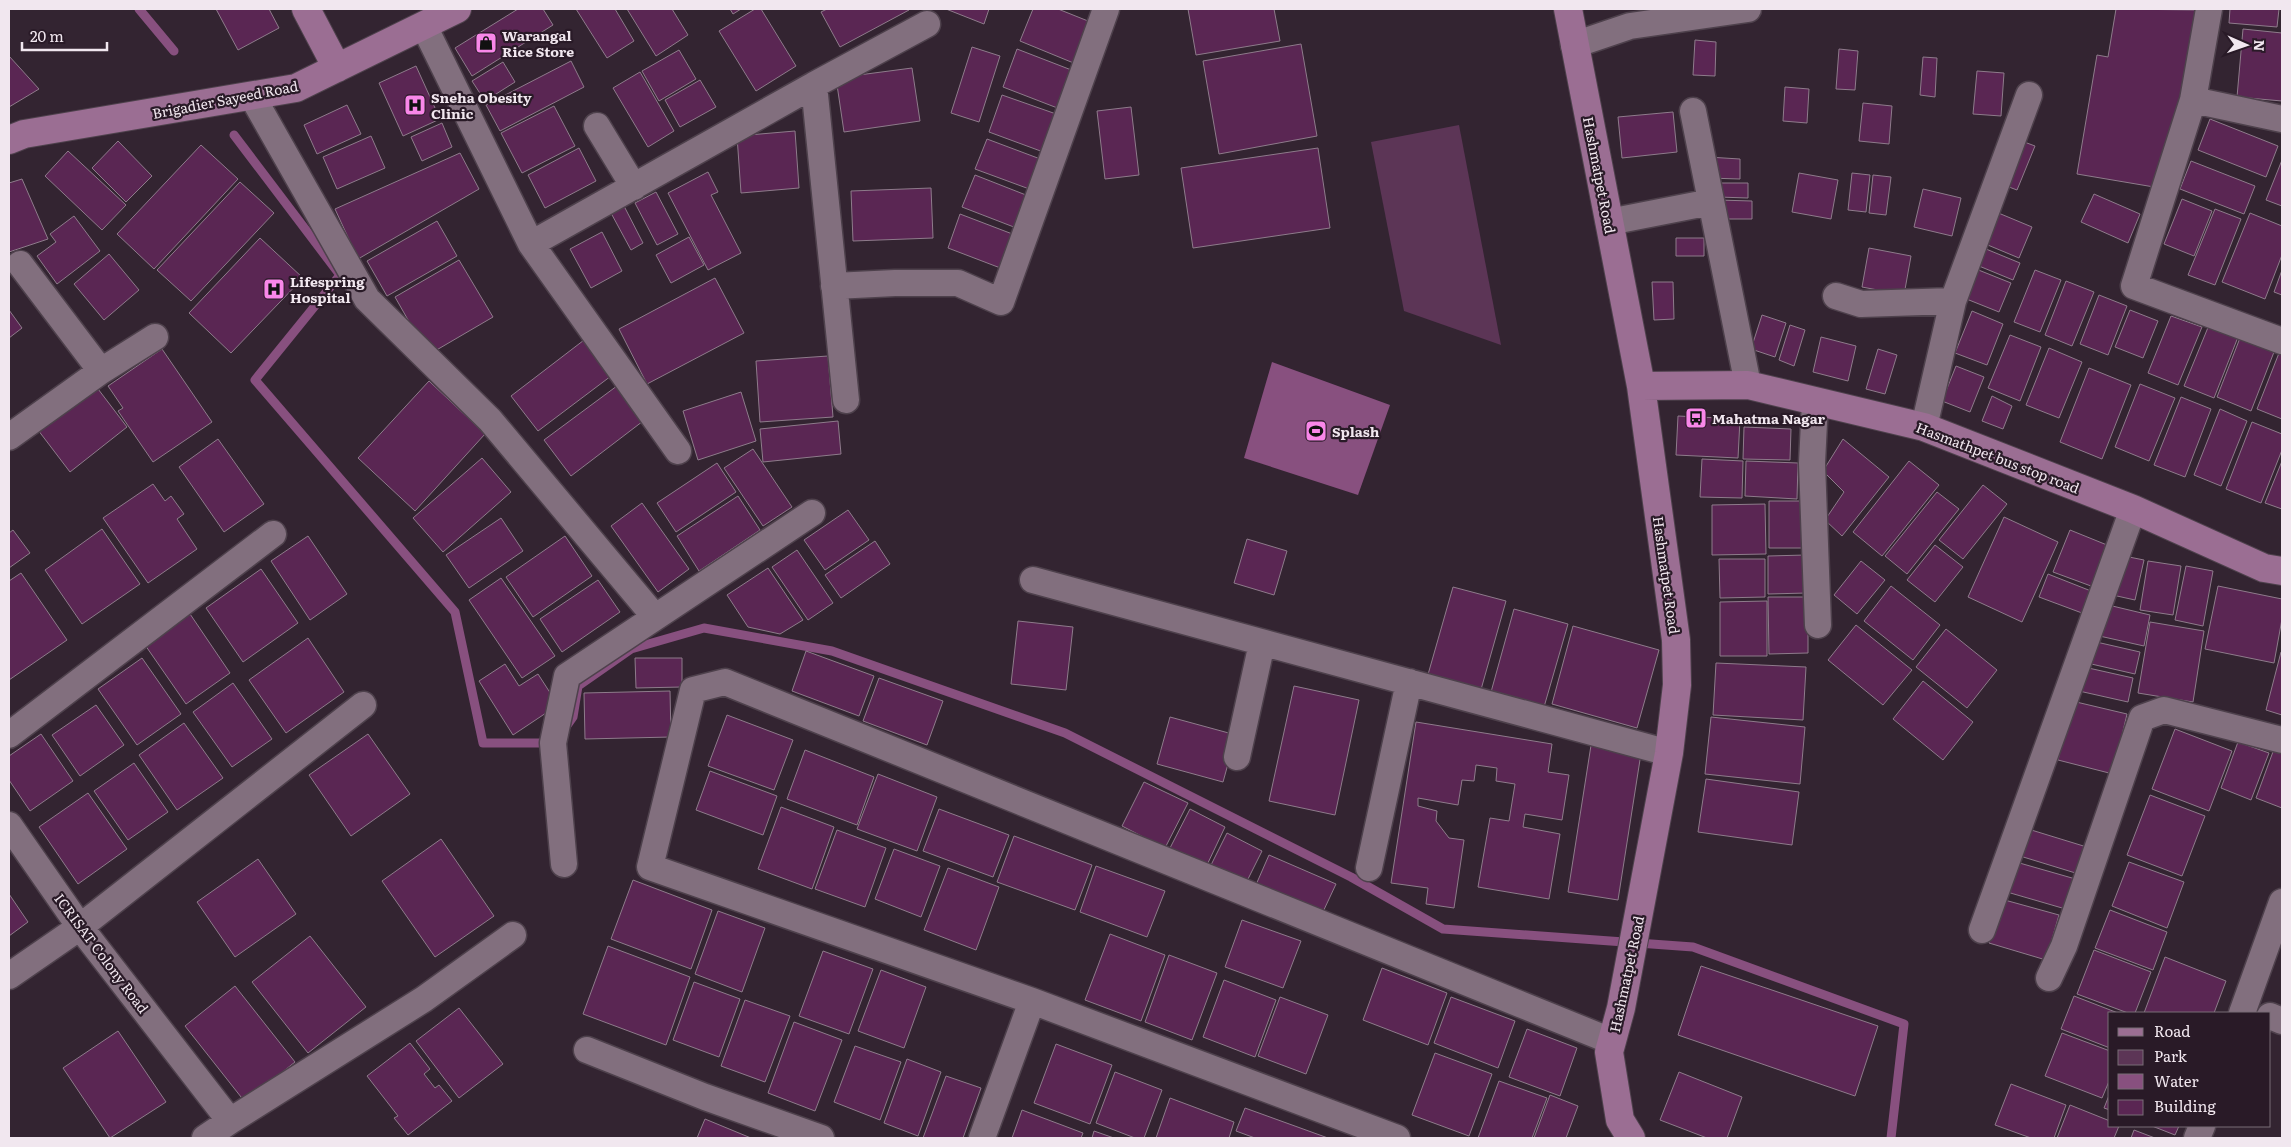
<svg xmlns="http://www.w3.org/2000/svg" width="2291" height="1147" font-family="Literata,serif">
	<rect width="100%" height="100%" fill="#332431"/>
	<!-- green -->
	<path fill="#5c3556" d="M1459,125L1501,345L1404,311L1371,142Z"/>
	<!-- water -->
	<path fill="#88507f" d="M1272,362L1390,405L1358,495L1244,458Z"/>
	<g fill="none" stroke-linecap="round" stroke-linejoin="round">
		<!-- stream -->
		<path stroke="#88507f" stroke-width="9" d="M139,9L174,51
			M234,135L340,275L255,380L455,612L483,743H551
			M566,727L573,717L578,686L631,649L704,628L832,651L1065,733L1351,877L1443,929L1693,947L1904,1024L1891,1138"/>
	</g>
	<!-- building -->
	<path fill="#5a2653" stroke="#8e7b8b" d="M216,9H269L279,28L238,50Z
		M518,9H543L553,25L472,76L455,48Z
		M576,9H615L634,41L607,58Z
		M627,9H672L688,35L656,56Z
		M730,9H741L733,14Z
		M755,9H761L796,66L756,91L719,31Z
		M827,9H908L909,10L840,47L821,12Z
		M946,9H989L984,24Z
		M1033,9H1058L1093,23L1076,64L1020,41Z
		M1188,9H1274L1280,41L1196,55Z
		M2116,9L2199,10L2176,148L2160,188L2077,174L2097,55L2108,57Z
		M2230,9H2279L2277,27L2229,23Z
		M2243,29L2282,33V101L2237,97Z
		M1695,40L1716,42L1715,76L1693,75Z
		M1301,44L1317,136L1219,154L1203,61Z
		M972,47L1000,56L979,122L951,113Z
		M1017,49L1074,71L1060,109L1003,87Z
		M1839,49L1858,51L1855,90L1836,89Z
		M679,50L696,79L659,101L642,71Z
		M9,56L39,89L9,107Z
		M1923,57L1937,58L1935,97L1920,95Z
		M571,61L584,87L500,131L486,105Z
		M503,62L515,82L485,101L472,81Z
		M416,66L440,119L403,136L379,83Z
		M912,68L920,121L844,132L836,78Z
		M1977,71L2004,73L2001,116L1973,114Z
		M640,72L674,131L648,147L613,88Z
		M700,80L716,107L680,127L665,100Z
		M1785,87L1809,89L1807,123L1783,121Z
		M1002,95L1059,115L1046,153L989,132Z
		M1863,103L1892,106L1889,144L1859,141Z
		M347,105L361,134L317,154L304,125Z
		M554,106L575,146L522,173L501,133Z
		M1131,107L1139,175L1105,179L1097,111Z
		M1673,112L1677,152L1622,158L1618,117Z
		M2210,119L2278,146L2266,177L2198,150Z
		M442,123L452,147L422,161L411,137Z
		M795,131L799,188L741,193L737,136Z
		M371,136L385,168L337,189L323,157Z
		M987,139L1043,160L1032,190L975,169Z
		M2019,140L2035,146L2017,190L2001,184Z
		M118,141L152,176L126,202L92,168Z
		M201,145L238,179L154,269L117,234Z
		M579,148L596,181L545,208L528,175Z
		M1318,148L1330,228L1193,248L1181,168Z
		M68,151L126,205L102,230L45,176Z
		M460,153L479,189L358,259L335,209Z
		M1708,157L1740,159V179L1708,178Z
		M2282,160V206L2266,200Z
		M2191,161L2255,186L2244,214L2180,189Z
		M708,172L718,192L711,195L741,253L708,270L668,193Z
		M1799,173L1838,180L1831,219L1792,212Z
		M1852,173L1870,175L1866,212L1848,210Z
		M975,175L1031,197L1019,229L962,207Z
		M1873,175L1891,177L1886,215L1869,213Z
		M22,179L48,239L9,252V183Z
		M240,182L274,213L191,301L157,270Z
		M1718,183H1748V198L1718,197Z
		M931,188L933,238L853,241L851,191Z
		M1923,189L1961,198L1952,236L1914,227Z
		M656,192L678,234L657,245L635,203Z
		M2094,194L2140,214L2128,243L2081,222Z
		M2182,199L2212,211L2194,256L2164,244Z
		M1718,200L1752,201V219H1718Z
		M624,206L643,243L631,250L611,213Z
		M2215,209L2241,219L2215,285L2188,275Z
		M1996,212L2032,227L2019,258L1983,243Z
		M2250,213L2282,226V255L2265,299L2222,282Z
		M960,214L1015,235L1003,269L948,248Z
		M74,216L100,251L57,284L37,256L56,242L50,234Z
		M437,221L457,256L387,296L367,261Z
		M602,232L622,271L591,288L570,249Z
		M689,237L704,265L671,283L656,255Z
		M260,238L303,278L231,353L189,313Z
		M1676,238H1704V256H1676Z
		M1869,248L1911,256L1904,295L1862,287Z
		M1986,249L2020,263L2013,280L1979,266Z
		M109,254L139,290L104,320L74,284Z
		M459,260L493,317L428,355L395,297Z
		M1976,269L2011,283L1999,312L1964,298Z
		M2035,270L2061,280L2040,332L2014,322Z
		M2282,270V295L2274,292Z
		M715,278L744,333L647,384L619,329Z
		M2066,281L2094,292L2072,346L2045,335Z
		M1652,282H1673L1674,319L1654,320Z
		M2099,295L2127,306L2108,355L2080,344Z
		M9,310L22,328L9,338Z
		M2130,310L2158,321L2143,358L2115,347Z
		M1972,311L2003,324L1987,365L1955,353Z
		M1762,315L1786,323L1775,357L1751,349Z
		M2171,316L2202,327L2178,385L2148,373Z
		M1790,325L1805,330L1794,366L1779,360Z
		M2209,325L2238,337L2214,398L2184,386Z
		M2010,335L2041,347L2020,401L1988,388Z
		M588,337L615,373L538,431L511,396Z
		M1821,337L1856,346L1848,381L1813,372Z
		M2240,338L2274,352L2251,411L2217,397Z
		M2049,348L2082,362L2059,418L2026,405Z
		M2281,348H2282V419L2257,409Z
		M162,349L212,422L153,462L118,411L123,408L108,386Z
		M1878,349L1897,355L1885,394L1866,389Z
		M828,356L833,417L760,422L756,361Z
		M1956,366L1984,377L1970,412L1942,401Z
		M2089,368L2131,385L2102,459L2060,442Z
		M625,380L651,415L571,476L544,440Z
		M429,381L485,434L415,511L358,458Z
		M2140,384L2175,398L2149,461L2115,447Z
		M95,385L127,427L70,472L38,430Z
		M741,392L756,441L698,460L683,411Z
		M1992,396L2012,406L2003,429L1982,421Z
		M2181,397L2211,409L2185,477L2154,465Z
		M2220,409L2247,421L2221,486L2194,475Z
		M1678,416L1740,419L1738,458L1676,455Z
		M838,421L841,454L763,462L760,429Z
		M2252,422L2282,434V450L2261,503L2226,489Z
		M1744,427L1791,429L1790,460L1743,459Z
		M218,439L264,504L224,532L179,467Z
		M1843,439L1889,477L1842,536L1825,520L1844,492L1823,471Z
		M753,449L792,507L763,526L724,468Z
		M482,458L511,492L443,552L413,518Z
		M1702,459L1743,461L1742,498L1700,497Z
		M1746,461L1798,463L1797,499L1745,496Z
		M1909,461L1939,485L1882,556L1853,532Z
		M2282,461V509L2265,503Z
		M717,463L736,492L676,532L657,503Z
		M153,484L165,501L171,496L184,514L177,519L197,549L148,583L103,518Z
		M1983,485L2007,504L1963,559L1939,540Z
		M1937,492L1959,509L1907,574L1885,556Z
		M738,496L760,530L699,571L677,536Z
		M1769,501H1803V548H1769Z
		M642,503L689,569L658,592L611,526Z
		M1765,504L1766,554L1712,555V505Z
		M848,510L869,540L825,570L804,540Z
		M2004,517L2058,542L2022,622L1968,597Z
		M501,518L523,551L469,588L446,555Z
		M102,529L140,584L82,624L45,570Z
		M13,530L30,553L9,568V533Z
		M2070,530L2107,545L2091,586L2053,572Z
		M308,536L347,594L310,620L271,561Z
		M565,536L592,576L533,617L506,577Z
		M1247,539L1287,551L1274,595L1234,583Z
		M875,541L890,564L841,598L825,575Z
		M1935,545L1963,567L1935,602L1907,580Z
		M797,550L833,603L808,620L772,567Z
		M1806,555L1807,593L1768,594V556Z
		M2119,555L2144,560L2135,600L2108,594Z
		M1719,559H1765V597L1720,598Z
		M1861,561L1885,580L1857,614L1834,595Z
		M2148,561L2181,566L2173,615L2140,610Z
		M2186,566L2213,571L2203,626L2175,620Z
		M768,568L803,620L780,634L748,627L727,595Z
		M261,569L298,623L243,662L206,608Z
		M21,573L67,640L9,680V581Z
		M2048,574L2091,591L2082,613L2039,597Z
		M501,578L555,656L522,678L469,600Z
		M598,580L620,612L562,652L540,619Z
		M1891,586L1940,625L1913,660L1864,621Z
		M2218,586L2282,599V619L2274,663L2205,649Z
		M1453,587L1506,601L1480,693L1427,678Z
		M1768,597H1808V653L1769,654Z
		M1767,601V656H1720V602Z
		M2104,604L2150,615L2144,646L2095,635Z
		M1514,609L1568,624L1544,707L1491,692Z
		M188,611L230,673L186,704L143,642Z
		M1018,621L1073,627L1066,690L1011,684Z
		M2150,622L2204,631L2193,702L2138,693Z
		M1856,625L1912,670L1883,705L1828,660Z
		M1573,626L1659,650L1637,728L1552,704Z
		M1946,629L1997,670L1967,708L1916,667Z
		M308,638L344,692L286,733L249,680Z
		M2092,641L2140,652L2135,674L2087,663Z
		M806,651L874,676L859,716L792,691Z
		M2281,652L2282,653V715L2266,710Z
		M142,658L181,714L137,745L98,689Z
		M635,658H682V687L636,688Z
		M1716,663L1806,667L1803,720L1713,715Z
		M505,664L519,686L538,674L558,705L513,735L479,681Z
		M2084,667L2133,678L2128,702L2079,691Z
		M879,678L943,701L927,745L863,721Z
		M1923,681L1973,722L1943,760L1893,719Z
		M233,683L272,739L232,767L193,712Z
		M1294,686L1359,700L1335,815L1269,801Z
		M670,691L671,737L585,739L584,693Z
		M2072,701L2127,714L2113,774L2058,760Z
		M96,705L124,745L80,776L52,735Z
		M727,715L793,740L774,790L708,766Z
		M1170,717L1236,735L1223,782L1157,764Z
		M1711,717L1805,727L1800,784L1705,774Z
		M1416,722L1552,744L1548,772L1569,775L1562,820L1525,814L1523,827L1560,834L1549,899L1478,887L1490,818L1509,821L1515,784L1496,781L1497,768L1476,765L1474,781L1462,780L1458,805L1418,798V806L1437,811L1436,821L1449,838L1464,840L1454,908L1426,904L1428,888L1391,883Z
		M184,723L223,778L177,810L139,755Z
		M2175,729L2232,751L2209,811L2152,789Z
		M41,734L73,781L30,811L9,780V756Z
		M368,734L410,794L351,836L309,775Z
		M1592,739L1642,747L1618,900L1568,892Z
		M2238,742L2269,753L2251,800L2221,788Z
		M2274,749L2282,752V808L2256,798Z
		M805,750L874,777L857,825L787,799Z
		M134,763L168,812L128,840L94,791Z
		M710,771L777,796L763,835L696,810Z
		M878,774L937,797L917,851L857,829Z
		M1706,779L1799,792L1792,845L1698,832Z
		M1144,782L1188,803L1165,848L1122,826Z
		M88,793L127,849L78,884L39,827Z
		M2150,795L2205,816L2182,876L2127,855Z
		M781,807L834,827L812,889L758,869Z
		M939,809L1009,835L993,877L923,851Z
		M1190,809L1225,827L1206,867L1170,848Z
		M2028,829L2090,848L2082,875L2020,856Z
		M837,830L886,848L865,907L815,889Z
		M1227,833L1262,851L1245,885L1210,867Z
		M1014,836L1092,865L1075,910L997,882Z
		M441,839L494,916L435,957L382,881Z
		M894,849L940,866L921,917L875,899Z
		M1269,855L1336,884L1322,914L1255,887Z
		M258,859L296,914L235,957L197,902Z
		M2016,862L2079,880L2069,910L2007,892Z
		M2129,862L2184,882L2167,928L2112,906Z
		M1096,866L1165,891L1147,937L1080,912Z
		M948,868L999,887L976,950L924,930Z
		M633,880L712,910L691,969L611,939Z
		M9,894L28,922L9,936Z
		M2001,899L2059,915L2046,960L1989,943Z
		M2110,910L2167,932L2153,970L2095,948Z
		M718,911L765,928L742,992L695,974Z
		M1242,920L1301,941L1283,988L1225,967Z
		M1110,934L1165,955L1141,1021L1085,1000Z
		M310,936L366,1007L308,1053L252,982Z
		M608,946L690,977L666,1045L583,1014Z
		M2094,950L2151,972L2135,1013H2128L2077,994Z
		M823,951L873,969L849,1034L799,1016Z
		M1169,955L1217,973L1192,1040L1145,1022Z
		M2165,957L2226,981L2214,1013H2144Z
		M1701,966L1878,1026L1855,1096L1678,1035Z
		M1382,968L1447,993L1428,1045L1363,1020Z
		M881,970L926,987L904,1048L858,1031Z
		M1224,980L1276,1000L1255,1057L1203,1037Z
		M694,982L740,999L719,1057L673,1040Z
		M235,986L295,1062L245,1102L185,1026Z
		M2074,996L2118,1013H2110V1048L2061,1029Z
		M1280,997L1328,1015L1306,1074L1258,1056Z
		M1451,997L1515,1021L1498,1068L1434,1043Z
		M745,1000L790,1016L765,1082L721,1066Z
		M459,1008L503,1064L459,1098L416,1041Z
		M794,1022L842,1040L815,1111L768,1093Z
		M1527,1029L1577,1048L1560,1096L1509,1077Z
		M118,1031L166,1102L110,1138L63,1068Z
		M2062,1033L2110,1051V1079L2102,1098L2045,1076Z
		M410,1043L430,1069L424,1074L435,1088L439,1085L452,1101L408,1135L394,1118L398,1116L367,1076Z
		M1056,1044L1112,1065L1090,1124L1034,1103Z
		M855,1046L901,1062L880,1120L834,1102Z
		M1435,1053L1492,1074L1469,1136L1412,1115Z
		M907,1059L941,1072L918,1136L884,1123Z
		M1115,1072L1162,1090L1144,1138H1135L1096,1123Z
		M1679,1072L1742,1097L1727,1138H1707L1660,1120Z
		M946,1076L981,1088L963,1138H923Z
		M1499,1081L1547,1098L1532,1138H1478Z
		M2011,1084L2066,1105L2054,1138H2031L1995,1125Z
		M2110,1093V1110L2104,1108Z
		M1550,1095L1578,1106L1566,1138H1534Z
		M1170,1098L1234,1122L1229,1138H1156Z
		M2070,1105L2110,1121V1126H2119L2114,1138H2057Z
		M1245,1108L1328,1138H1255L1236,1131Z
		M1022,1110L1083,1133L1081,1138H1012Z
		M705,1119L751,1138H697Z
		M2152,1126H2179L2175,1135Z
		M2134,1130L2155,1138H2131Z
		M1094,1131L1114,1138H1092Z"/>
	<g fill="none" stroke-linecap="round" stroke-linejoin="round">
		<!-- street casing -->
		<g stroke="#4e414c" stroke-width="29">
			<path id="street" d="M2209,9L2193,100L2134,286L2282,341
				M424,26L531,244L678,451
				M1574,45L1630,26L1748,9
				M252,96L367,299L490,420L655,617
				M2193,100L2282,119
				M1693,111L1748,385
				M597,126L634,187
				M1609,222L1711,202
				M531,244L814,85
				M20,264L101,371
				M834,286L895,283H958L1001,302L1106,9
				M1836,296L1861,304L1953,301
				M846,400L814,85L927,24
				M1815,402L1812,463L1818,625
				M1924,427L1953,301L2029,95
				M9,437L101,371L155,337
				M1033,580L1669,753
				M9,735L273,534
				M1237,757L1262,643
				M9,825L80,927L230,1121L424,999L513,935
				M564,864L553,743L567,676L812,513
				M1369,868L1409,682
				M1982,930L2133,509
				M9,976L80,927L363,705
				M2049,978L2064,946L2142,718L2164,710L2282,740
				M2242,1013L2282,902
				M2270,1016L2282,1021
				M587,1050L705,1097L821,1138
				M205,1138L230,1121
				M982,1138L1032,1001
				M1397,1138L1032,1001L650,867L693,690L725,682L1611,1041
				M2197,1138L2202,1126"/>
		</g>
		<!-- secondary casing -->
		<g stroke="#4e414c" stroke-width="30">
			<path id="secondary" d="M306,9L337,68
				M1568,9L1641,386L1676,640L1677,685L1669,753L1621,1008L1609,1052L1620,1120L1631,1138
				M9,140L24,134L296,88L457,9
				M1641,386L1748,385L1924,427L2133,509L2264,568L2282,571"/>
		</g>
		<!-- street -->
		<use href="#street" stroke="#826f7e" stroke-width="26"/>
		<!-- secondary -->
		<use href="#secondary" stroke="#9b6e93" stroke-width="28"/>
	</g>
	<!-- icons -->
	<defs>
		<g id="shop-square" transform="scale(1.125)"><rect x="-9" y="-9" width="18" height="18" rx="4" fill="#f987e9" stroke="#291a27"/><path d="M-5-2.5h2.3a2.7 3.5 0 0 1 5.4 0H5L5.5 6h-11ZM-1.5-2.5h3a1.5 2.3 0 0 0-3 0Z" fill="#111"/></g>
		<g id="hospital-square" transform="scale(1.125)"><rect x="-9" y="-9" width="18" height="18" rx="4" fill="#f987e9" stroke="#291a27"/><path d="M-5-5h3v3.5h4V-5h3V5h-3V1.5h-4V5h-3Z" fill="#111"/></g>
		<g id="bus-square" transform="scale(1.125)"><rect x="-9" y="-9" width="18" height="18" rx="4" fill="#f987e9" stroke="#291a27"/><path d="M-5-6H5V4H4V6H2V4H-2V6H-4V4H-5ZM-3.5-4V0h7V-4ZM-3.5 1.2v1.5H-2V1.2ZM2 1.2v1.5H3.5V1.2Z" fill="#111"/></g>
		<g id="stadium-square" transform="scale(1.125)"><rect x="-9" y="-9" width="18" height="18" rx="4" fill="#f987e9" stroke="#291a27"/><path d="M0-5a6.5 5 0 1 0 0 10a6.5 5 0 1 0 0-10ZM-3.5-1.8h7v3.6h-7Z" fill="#111"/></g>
	</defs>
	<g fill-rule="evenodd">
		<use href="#shop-square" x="486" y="43"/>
		<use href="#hospital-square" x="415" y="105"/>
		<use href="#hospital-square" x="274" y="289"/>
		<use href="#bus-square" x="1696" y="418"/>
		<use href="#stadium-square" x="1316" y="431"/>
	</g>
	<g text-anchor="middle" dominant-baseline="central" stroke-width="4.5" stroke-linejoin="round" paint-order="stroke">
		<!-- poi labels -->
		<g font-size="14" font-weight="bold" fill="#f1e7ef" stroke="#291a27" text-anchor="start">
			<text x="502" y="35">Warangal<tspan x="502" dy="16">Rice Store</tspan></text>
			<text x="431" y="97">Sneha Obesity<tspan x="431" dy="16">Clinic</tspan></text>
			<text x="290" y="281">Lifespring<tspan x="290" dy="16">Hospital</tspan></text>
			<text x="1712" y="418">Mahatma Nagar</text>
			<text x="1332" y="431">Splash</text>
		</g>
		<!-- street labels -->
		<g font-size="14" fill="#f1e7ef" stroke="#291a27">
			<text transform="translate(225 99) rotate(-11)">Brigadier Sayeed Road</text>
			<text transform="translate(1600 175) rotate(79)">Hashmatpet Road</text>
			<text transform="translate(1998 457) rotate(21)">Hasmathpet bus stop road</text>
			<text transform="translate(1667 575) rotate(82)">Hashmatpet Road</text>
			<text transform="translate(102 953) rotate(53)">ICRISAT Colony Road</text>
			<text transform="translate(1626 974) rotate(-78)">Hashmatpet Road</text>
		</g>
	</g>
	<!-- border -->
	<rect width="2291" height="1147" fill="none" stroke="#f1e7ef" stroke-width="20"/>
	<!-- legend -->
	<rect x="2108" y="1012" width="162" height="115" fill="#291a27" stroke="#796c77"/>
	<rect x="2118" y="1028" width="25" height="8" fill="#9b6e93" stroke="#796c77"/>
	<text x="2154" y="1037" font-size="15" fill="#f1e7ef">Road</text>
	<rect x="2118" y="1050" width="25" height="15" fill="#5c3556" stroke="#796c77"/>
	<text x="2154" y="1062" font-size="15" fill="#f1e7ef">Park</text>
	<rect x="2118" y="1074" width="25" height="15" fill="#88507f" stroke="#796c77"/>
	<text x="2154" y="1087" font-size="15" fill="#f1e7ef">Water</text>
	<rect x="2118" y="1100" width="25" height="15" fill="#5a2653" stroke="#796c77"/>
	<text x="2154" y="1112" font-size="15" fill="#f1e7ef">Building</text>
	<!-- north arrow -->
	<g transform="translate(2246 45) rotate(92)" stroke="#291a27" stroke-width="4" paint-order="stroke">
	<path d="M0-4L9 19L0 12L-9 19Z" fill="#f1e7ef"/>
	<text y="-8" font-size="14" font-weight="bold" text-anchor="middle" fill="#f1e7ef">N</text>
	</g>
	<!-- scale -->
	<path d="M22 42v8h85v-8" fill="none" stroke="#f1e7ef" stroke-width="2.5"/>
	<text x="30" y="42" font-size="15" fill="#f1e7ef" stroke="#291a27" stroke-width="4" paint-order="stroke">20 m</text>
</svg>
